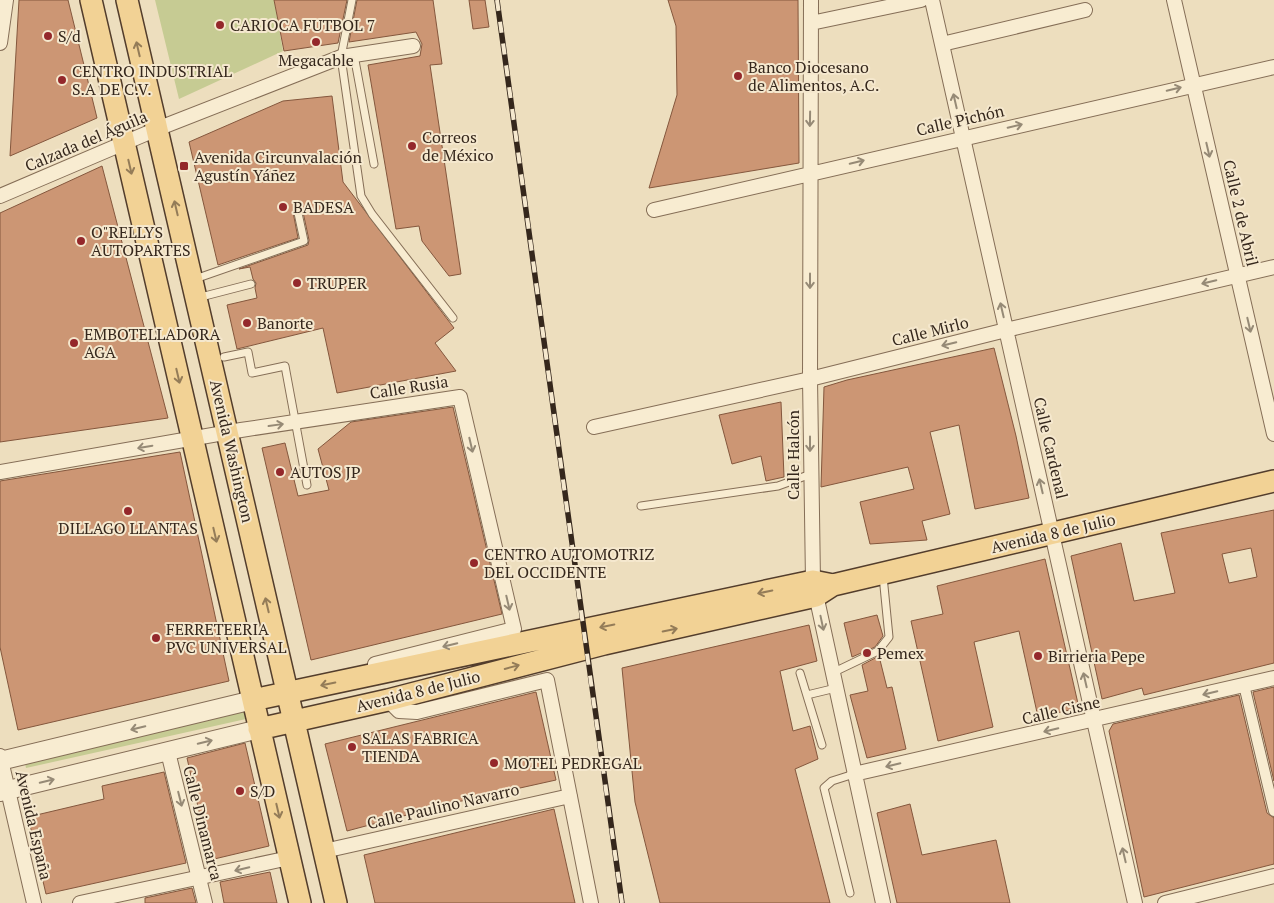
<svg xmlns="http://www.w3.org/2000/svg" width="1274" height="903" font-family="'PT Serif',serif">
	<rect width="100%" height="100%" fill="#eddebe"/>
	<!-- green -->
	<path fill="#c6cb93" d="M155,0H274L283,51L179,99Z
		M243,704L246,719L26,768L25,763Z"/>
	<!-- building -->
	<path fill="#cc9674" stroke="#84573d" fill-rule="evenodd" d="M19,0H68L97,118L10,156Z
		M274,0H347L338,43L284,51Z
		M357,0H433L442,64L430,65L461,274L449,276L422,241L419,226L396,229L368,65L420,56L422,44L416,32L349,42Z
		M469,0H485L489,27L473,29Z
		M668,0H798L799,163L649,188L677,95L676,26Z
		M332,96L343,182L454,328L435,343L456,371L337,393L323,328L237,349L227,305L257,298L255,288L256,283L253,279L250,267L239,269L308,245L309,240L303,212L297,208L293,212L298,238L218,265L189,142L283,101Z
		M102,166L168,418L0,442V213Z
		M994,348L1016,436L1029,498L975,509L959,425L930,432L950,514L922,521L927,540L870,544L860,502L914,489L908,467L821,487L824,387L847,380Z
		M781,402L784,477L766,481L761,456L732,464L719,415Z
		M453,407L502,614L311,660L262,448L285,443L298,496L329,490L318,449L351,422Z
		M180,452L229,681L18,730L0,647V481Z
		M1274,510V663L1144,695L1142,688L1102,699L1071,556L1121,543L1134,601L1175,593L1161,533ZM1251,548L1257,577L1229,583L1222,554Z
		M1045,559L1079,708L1038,717L1019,631L974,642L993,727L938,741L911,621L943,614L937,586Z
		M877,615L883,636L875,647L852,657L844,623Z
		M809,625L817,661L780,671L793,731L810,726L818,759L795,769L830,903H660L635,802L622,668Z
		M879,656L887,688L892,687L906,749L867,758L850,695L868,691L862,665Z
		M1274,687V781L1253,692Z
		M536,692L556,780L448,804L347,831L325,744Z
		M1239,695L1267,813L1274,818V864L1144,897L1109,731L1113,724Z
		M245,743L269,846L210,860L187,758Z
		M164,772L186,863L46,894L28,817L104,799L102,786Z
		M910,804L922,855L996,840L1010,903H897L877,813Z
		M554,809L575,903H375L364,855Z
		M270,872L277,903H224L220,882Z
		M192,888L196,903H145V898Z"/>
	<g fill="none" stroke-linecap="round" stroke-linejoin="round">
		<!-- service casing -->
		<g stroke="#856e57" stroke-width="9">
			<path id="service" d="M352,0L341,57L361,196L372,214L453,318
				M354,55L374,164
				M195,279L304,241L298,213
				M197,298L251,284
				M224,357L248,352L252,373L285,366L307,485
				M641,506L778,486L811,474
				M800,673L822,745
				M832,673L878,651L889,637L883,576
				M807,695L836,688
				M850,893L824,788L832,781L854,774"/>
		</g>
		<!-- pedestrian casing -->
		<g stroke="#856e57" stroke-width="12">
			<path id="pedestrian" d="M1244,685L1274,811"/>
		</g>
		<!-- minor casing -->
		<g stroke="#856e57" stroke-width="16">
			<path id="minor" d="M811,0L810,379L813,581L883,903
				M932,0L1135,903
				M1174,0L1274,434
				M811,23L921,0
				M0,43L6,0
				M942,44L1085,10
				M0,196L157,129L341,57L413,46
				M654,210L1274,67
				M594,427L810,379L1006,330L1274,267
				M0,472L241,430L460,397L514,629L375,664
				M388,700L399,711L417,712L547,680L591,903
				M168,752L205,903
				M0,756L34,903
				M854,774L1274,678
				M324,851L570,796
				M80,903L289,858
				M1165,903L1274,876"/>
		</g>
		<!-- tertiary casing -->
		<g stroke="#856e57" stroke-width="20">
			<path id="tertiary" d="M0,761L253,700
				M0,792L259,729"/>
		</g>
		<!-- primary casing -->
		<g stroke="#533d2c" stroke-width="24">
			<path id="primary" d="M91,0L300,903
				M127,0L336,903
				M253,700L813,581L833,585
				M259,729L388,700L604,644L816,596L833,585L1274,481"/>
		</g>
		<!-- service -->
		<use href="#service" stroke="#f8ecd1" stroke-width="7"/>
		<!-- pedestrian -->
		<use href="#pedestrian" stroke="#f8ecd1" stroke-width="10"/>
		<!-- minor -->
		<use href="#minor" stroke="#f8ecd1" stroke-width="14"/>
		<!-- tertiary -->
		<use href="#tertiary" stroke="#f8ecd1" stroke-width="18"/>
		<!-- primary -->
		<use href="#primary" stroke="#f2d295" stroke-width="21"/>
		<!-- rail casing -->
		<g stroke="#35271c" stroke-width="5.5">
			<path id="rail" d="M497,0C539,301 579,602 622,903"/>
		</g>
		<!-- rail -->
		<use href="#rail" stroke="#f5e8ce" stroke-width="4" stroke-dasharray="11" stroke-linecap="butt"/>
	</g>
	<!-- one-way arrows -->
	<defs><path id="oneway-shaft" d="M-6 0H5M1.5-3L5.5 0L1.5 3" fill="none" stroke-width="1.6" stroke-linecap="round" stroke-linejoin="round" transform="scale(1.25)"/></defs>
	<g stroke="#947c58">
		<use href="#oneway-shaft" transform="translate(138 49) rotate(-103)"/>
		<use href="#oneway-shaft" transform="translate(130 167) rotate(77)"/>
		<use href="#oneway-shaft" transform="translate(176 208) rotate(-103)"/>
		<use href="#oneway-shaft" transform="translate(178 376) rotate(77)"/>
		<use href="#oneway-shaft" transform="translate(215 535) rotate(77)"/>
		<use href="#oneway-shaft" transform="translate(765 592) rotate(168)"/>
		<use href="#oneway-shaft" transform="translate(267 605) rotate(-103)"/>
		<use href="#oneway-shaft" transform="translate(607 626) rotate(168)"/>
		<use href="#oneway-shaft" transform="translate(670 630) rotate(-12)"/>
		<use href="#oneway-shaft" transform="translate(512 667) rotate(-15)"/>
		<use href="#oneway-shaft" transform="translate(328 684) rotate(168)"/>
		<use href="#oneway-shaft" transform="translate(278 811) rotate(77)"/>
	</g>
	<g stroke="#968a76">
		<use href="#oneway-shaft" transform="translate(1174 89) rotate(-13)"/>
		<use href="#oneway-shaft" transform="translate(955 101) rotate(-103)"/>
		<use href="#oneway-shaft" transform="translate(810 119) rotate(91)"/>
		<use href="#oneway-shaft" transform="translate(1015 126) rotate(-13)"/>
		<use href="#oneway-shaft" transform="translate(1208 150) rotate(77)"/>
		<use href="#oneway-shaft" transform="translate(857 162) rotate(-13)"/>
		<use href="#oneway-shaft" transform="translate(810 281) rotate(90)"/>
		<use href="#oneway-shaft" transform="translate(1209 282) rotate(167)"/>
		<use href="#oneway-shaft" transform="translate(1002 310) rotate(-103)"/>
		<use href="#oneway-shaft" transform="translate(1249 325) rotate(77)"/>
		<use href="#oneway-shaft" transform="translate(949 344) rotate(166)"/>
		<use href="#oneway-shaft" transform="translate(276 425) rotate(-8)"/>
		<use href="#oneway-shaft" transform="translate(810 444) rotate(90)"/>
		<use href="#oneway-shaft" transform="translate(471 445) rotate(77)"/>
		<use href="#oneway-shaft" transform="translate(145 447) rotate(170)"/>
		<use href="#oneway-shaft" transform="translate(1041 486) rotate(-103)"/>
		<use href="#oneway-shaft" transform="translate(508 603) rotate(77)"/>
		<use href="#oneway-shaft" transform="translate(822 623) rotate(78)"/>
		<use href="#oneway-shaft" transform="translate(450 645) rotate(166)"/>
		<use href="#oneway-shaft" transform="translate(1085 680) rotate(-103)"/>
		<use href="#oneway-shaft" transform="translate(1210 693) rotate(167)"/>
		<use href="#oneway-shaft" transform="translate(138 728) rotate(167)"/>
		<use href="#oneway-shaft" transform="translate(1051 730) rotate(167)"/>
		<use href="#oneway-shaft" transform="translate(205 742) rotate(-14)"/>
		<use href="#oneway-shaft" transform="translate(893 765) rotate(167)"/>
		<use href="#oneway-shaft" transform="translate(47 781) rotate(-14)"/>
		<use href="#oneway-shaft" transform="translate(180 799) rotate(76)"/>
		<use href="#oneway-shaft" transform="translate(1124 855) rotate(-103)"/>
		<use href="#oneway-shaft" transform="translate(242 869) rotate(167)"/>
	</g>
	<!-- markers -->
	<g fill="#94282b" stroke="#f5e8ce" stroke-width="2">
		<circle cx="220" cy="25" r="5"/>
		<circle cx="48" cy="36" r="5"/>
		<circle cx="316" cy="42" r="5"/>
		<circle cx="738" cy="76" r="5"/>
		<circle cx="62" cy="80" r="5"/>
		<circle cx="412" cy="146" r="5"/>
		<rect x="179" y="161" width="10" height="10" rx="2.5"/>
		<circle cx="283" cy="207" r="5"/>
		<circle cx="81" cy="241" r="5"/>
		<circle cx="297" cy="283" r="5"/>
		<circle cx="247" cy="323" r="5"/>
		<circle cx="74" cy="343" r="5"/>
		<circle cx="280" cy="472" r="5"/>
		<circle cx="128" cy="511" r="5"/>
		<circle cx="474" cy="563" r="5"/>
		<circle cx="156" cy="638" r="5"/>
		<circle cx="867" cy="653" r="5"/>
		<circle cx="1038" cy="656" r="5"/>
		<circle cx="352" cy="747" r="5"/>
		<circle cx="494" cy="763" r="5"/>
		<circle cx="240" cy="791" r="5"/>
	</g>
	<g text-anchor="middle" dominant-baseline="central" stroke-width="4" stroke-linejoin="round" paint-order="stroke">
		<!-- poi labels -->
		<g font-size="16" fill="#35271c" stroke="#f5e8ce" text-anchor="start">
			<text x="230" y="25">CARIOCA FUTBOL 7</text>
			<text x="58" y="36">S/d</text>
			<text x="316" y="60" text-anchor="middle">Megacable</text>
			<text x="748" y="67">Banco Diocesano<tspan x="748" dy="18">de Alimentos, A.C.</tspan></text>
			<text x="72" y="71">CENTRO INDUSTRIAL<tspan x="72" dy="18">S.A DE C.V.</tspan></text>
			<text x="422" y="137">Correos<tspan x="422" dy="18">de México</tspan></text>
			<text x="194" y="157">Avenida Circunvalación<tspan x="194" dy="18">Agustín Yáñez</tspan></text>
			<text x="293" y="207">BADESA</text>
			<text x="91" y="232">O"RELLYS<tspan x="91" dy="18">AUTOPARTES</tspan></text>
			<text x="307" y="283">TRUPER</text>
			<text x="257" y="323">Banorte</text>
			<text x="84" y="334">EMBOTELLADORA<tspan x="84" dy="18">AGA</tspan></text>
			<text x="290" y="472">AUTOS JP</text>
			<text x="128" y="528" text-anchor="middle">DILLAGO LLANTAS</text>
			<text x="484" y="554">CENTRO AUTOMOTRIZ<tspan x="484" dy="18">DEL OCCIDENTE</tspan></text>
			<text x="166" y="629">FERRETEERIA<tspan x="166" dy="18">PVC UNIVERSAL</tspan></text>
			<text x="877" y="653">Pemex</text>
			<text x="1048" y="656">Birrieria Pepe</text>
			<text x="362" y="738">SALAS FABRICA<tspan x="362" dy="18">TIENDA</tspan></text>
			<text x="504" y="763">MOTEL PEDREGAL</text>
			<text x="250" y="791">S/D</text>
		</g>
		<!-- street labels -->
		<g font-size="16" fill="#35271c" stroke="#f5e8ce">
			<text transform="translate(960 120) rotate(-13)">Calle Pichón</text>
			<text transform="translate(86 141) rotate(-23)">Calzada del Águila</text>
			<text transform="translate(1241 213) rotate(77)">Calle 2 de Abril</text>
			<text transform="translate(930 331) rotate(-14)">Calle Mirlo</text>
			<text transform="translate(409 387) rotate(-9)">Calle Rusia</text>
			<text transform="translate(1051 448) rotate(77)">Calle Cardenal</text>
			<text transform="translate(232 451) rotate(77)">Avenida Washington</text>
			<text transform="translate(793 455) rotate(-90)">Calle Halcón</text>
			<text transform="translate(1053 533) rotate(-13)">Avenida 8 de Julio</text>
			<text transform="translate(418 691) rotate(-14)">Avenida 8 de Julio</text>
			<text transform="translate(1061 710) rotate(-13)">Calle Cisne</text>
			<text transform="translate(443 806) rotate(-13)">Calle Paulino Navarro</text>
			<text transform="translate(203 823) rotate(76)">Calle Dinamarca</text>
			<text transform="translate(34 825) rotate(77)">Avenida España</text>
		</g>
	</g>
</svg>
